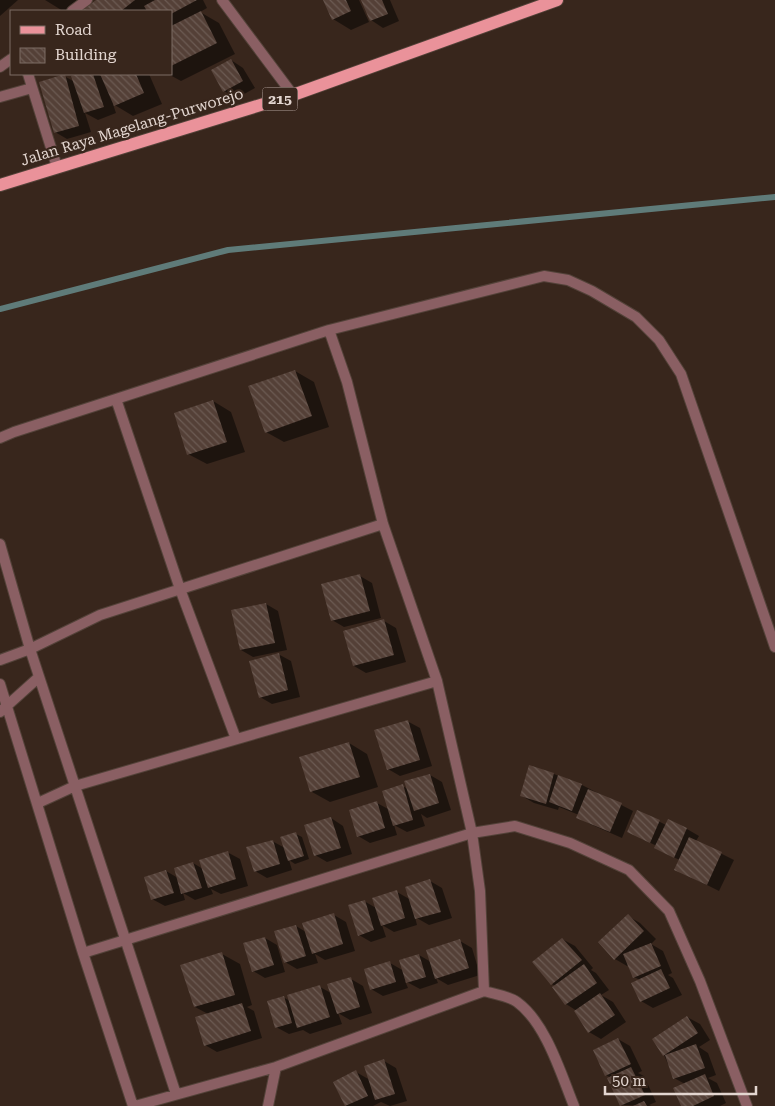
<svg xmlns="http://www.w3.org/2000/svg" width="775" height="1106" font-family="'Roboto Serif',serif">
	<defs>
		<pattern id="building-back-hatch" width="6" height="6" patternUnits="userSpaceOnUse" patternTransform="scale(1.25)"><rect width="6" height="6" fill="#544037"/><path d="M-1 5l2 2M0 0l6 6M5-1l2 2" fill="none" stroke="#6c5b53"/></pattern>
	</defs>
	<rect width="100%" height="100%" fill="#38261c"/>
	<!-- shadow -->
	<path fill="#0007" d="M0,0H18L0,16Z
		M45,0H83L75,3L66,11H63Z
		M98,0H203L207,8L200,12L219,23L235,54L181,81L168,74H171V11H84Z
		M324,0H359L369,22L351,30L333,19Z
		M362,0H390L399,21L383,28L371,20Z
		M231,60L243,68L255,88L237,98L224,91L213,71Z
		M75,74H97L103,77L101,74H149L162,104L133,116L113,104L116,113L98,120L85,113L91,132L67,139L55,132L64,76L75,82L77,75Z
		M295,371L314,382L329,427L284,442L266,432Z
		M213,401L231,412L245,452L207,464L188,454Z
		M360,576L372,583L381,618L344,627L332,620Z
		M266,604L278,611L287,650L253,657L241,650Z
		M384,621L396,628L406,662L366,673L354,666Z
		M278,654L291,661L300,697L272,704L260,697Z
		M407,721L420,728L432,766L400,776L388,769Z
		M349,743L367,754L378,787L330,802L312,792Z
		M530,767L554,774L582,785L633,811L622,838L590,824L578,817L579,815L559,807L558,810L534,803L522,796Z
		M430,775L442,782L451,810L427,818L421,814L425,826L407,832L394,825L397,835L370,843L358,836L377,803L390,810L402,786L408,789Z
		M638,811L666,825L669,820L687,829L699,836L696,841L734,860L719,891L675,869L680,860L668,855L657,846L640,838Z
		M331,818L343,826L352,854L327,862L315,855Z
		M296,834L302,837L309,859L295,864L289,860L292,870L267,878L255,871L272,841L285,848Z
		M227,852L240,859L248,886L221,894L211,889L213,894L195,900L183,893L185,900L165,906L152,899L166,871L178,878L193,863L203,869Z
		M430,881L442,888L452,918L429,925L415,917L417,925L394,932L382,925L386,937L371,942L359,935L364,901L376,908L397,892L411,900Z
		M334,915L346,922L355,951L325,960L315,954L318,963L297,969L285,962L296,926L306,932Z
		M628,916L640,923L656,939L651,944L663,951L672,973L668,975L673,978L682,995L653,1008L641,1001L640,980L634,977L629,964L627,966L615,959Z
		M265,938L277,945L285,972L265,978L253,971Z
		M562,939L575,946L593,968L591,970L596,973L609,990L601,995L613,1002L626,1022L601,1039L589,1032L577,1011L566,1004L554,987L555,986L552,984Z
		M460,941L472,948L480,975L448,985L436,978L438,983L420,989L405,981L408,988L383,996L371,989L390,963L404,971L419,955L431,962Z
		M222,954L240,964L252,1005L247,1007L254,1011L262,1038L217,1052L205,1045L208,1014L195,1007Z
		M351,979L363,986L372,1013L350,1020L338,1013L342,1024L310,1034L303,1030L289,1034L276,1027L283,997L290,1001L320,987L331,993Z
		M687,1017L700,1024L710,1040L699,1047L708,1053L716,1075L708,1078L717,1083L726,1103L720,1106H683L685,1084L674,1078L664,1055Z
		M618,1039L630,1046L642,1071L638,1073L644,1076L656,1102L649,1105L651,1106L621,1105L609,1079L611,1078L606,1075Z
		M384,1061L396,1068L407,1101L390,1106L381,1102L373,1106H346L334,1082L356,1072L370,1080Z"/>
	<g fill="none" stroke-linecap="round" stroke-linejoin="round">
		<!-- stream -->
		<path stroke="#5f7b79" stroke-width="6" d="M0,309L228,250L775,197"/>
	</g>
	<!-- building -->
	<path fill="url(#building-back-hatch)" d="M96,0H135L121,11H82Z
		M155,0H197L171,14V11H147L144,6Z
		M323,0H346L351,11L332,20Z
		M361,0H382L388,14L370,21Z
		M201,11L217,43L171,66V26Z
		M231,59L243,81L223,92L211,70Z
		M65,74L79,126L54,133L39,82Z
		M78,74H93L104,107L84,113L71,76Z
		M100,74H136L144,93L114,106Z
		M295,370L312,416L265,433L248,386Z
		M213,400L227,442L187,455L174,413Z
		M360,574L370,611L331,621L321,584Z
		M266,603L275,643L240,650L231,610Z
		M384,619L394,655L353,666L343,631Z
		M279,653L288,690L259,698L249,661Z
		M408,720L420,760L387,770L374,730Z
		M349,742L360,777L310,792L299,757Z
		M529,765L554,773L546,804L520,796Z
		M430,774L439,803L414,811L404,781Z
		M558,775L582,784L572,811L549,802Z
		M403,784L413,820L393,826L382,791Z
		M588,789L622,803L610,832L576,818Z
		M377,801L385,828L357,837L349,810Z
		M637,810L660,820L650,843L627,832Z
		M331,817L341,848L314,856L304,825Z
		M668,819L687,828L674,858L654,848Z
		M296,832L304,856L288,861L280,837Z
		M689,837L722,852L707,885L674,870Z
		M273,840L280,864L254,872L246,847Z
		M228,851L236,879L208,888L199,860Z
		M193,862L202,888L181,894L174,868Z
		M166,870L174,893L151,900L144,877Z
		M430,879L441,912L415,919L405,887Z
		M397,890L405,918L381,926L372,898Z
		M365,900L374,930L358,936L348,905Z
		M334,913L343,944L312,954L302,923Z
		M628,914L644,931L614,960L598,942Z
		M296,925L306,956L284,963L274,931Z
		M265,937L274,965L252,972L243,943Z
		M562,938L582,960L551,985L532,962Z
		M460,939L469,968L435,979L426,950Z
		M651,943L661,966L633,978L623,954Z
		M222,952L235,995L194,1007L180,965Z
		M419,954L426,977L406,983L399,960Z
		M390,961L396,982L370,990L364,969Z
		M584,964L597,983L565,1005L552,987Z
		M661,969L670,988L640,1002L631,983Z
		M351,977L360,1007L337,1014L327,984Z
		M320,985L330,1017L297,1028L287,995Z
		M600,993L615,1015L588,1033L574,1011Z
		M284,996L292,1023L275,1028L267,1001Z
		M242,1003L251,1031L204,1046L195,1017Z
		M687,1016L698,1033L663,1056L652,1039Z
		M618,1038L631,1064L605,1076L593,1050Z
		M696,1044L705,1068L673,1079L665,1055Z
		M384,1059L395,1094L375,1100L364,1066Z
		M631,1067L645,1095L620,1106L607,1078Z
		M356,1070L368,1096L345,1106L333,1082Z
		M705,1074L714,1096L693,1106H681L673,1088Z
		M644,1101L647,1106H633Z"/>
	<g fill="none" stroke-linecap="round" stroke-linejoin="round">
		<!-- service casing -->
		<g stroke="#534239" stroke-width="12">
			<path id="service" d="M72,11L87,0
				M0,67L11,59
				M28,74L57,167
				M0,97L32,88"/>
		</g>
		<!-- minor casing -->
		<g stroke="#534239" stroke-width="12">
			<path id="minor" d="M222,0L293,95
				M116,399L180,589L236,739
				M0,438L14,432L329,330L544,276L568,280L592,291L636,317L659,340L681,374L775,647
				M0,544L30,649L176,1094
				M0,660L30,649L100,615L383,524
				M0,684L83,953L133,1106
				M0,712L39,677
				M38,803L75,786L437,681
				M83,953L472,833L515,826L570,843L629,870L669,911L700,981L747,1106
				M484,991C494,994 509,996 517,1002C546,1023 561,1074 574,1106
				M135,1106L276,1067L484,991L480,891L472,833L437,681L383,524L347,382L329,330
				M268,1106L276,1067"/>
		</g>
		<!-- primary casing -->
		<g stroke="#534239" stroke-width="14">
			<path id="primary" d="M0,185L293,95L557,0"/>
		</g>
		<!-- service -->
		<use href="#service" stroke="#8a5f63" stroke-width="10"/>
		<!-- minor -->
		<use href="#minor" stroke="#8a5f63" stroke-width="10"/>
		<!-- primary -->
		<use href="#primary" stroke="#ea929a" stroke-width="12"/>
	</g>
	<g text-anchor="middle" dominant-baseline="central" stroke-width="4.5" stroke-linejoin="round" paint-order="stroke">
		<!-- shield labels -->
		<rect fill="#38261c" stroke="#b0a19a" stroke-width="1" x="262.5" y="87.5" width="35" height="23" rx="4"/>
		<g font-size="14" font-weight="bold" fill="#e3d6d0">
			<text x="280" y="99">215</text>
		</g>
		<!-- street labels -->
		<g font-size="15" fill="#e3d6d0" stroke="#38261c">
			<text transform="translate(132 127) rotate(-17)">Jalan Raya Magelang-Purworejo</text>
		</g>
	</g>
	<!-- legend -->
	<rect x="10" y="10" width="162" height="65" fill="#38261c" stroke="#7c6c64"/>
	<rect x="20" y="26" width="25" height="8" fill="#ea929a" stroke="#7c6c64"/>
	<text x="55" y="35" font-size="15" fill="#e3d6d0">Road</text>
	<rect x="20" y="48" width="25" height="15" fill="url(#building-back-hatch)" stroke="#7c6c64"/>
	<text x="55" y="60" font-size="15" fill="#e3d6d0">Building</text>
	<!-- scale -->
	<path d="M605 1086v8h151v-8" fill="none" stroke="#e3d6d0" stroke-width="2.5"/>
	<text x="612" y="1086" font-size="15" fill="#e3d6d0" stroke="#38261c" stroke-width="4" paint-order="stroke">50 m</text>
</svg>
